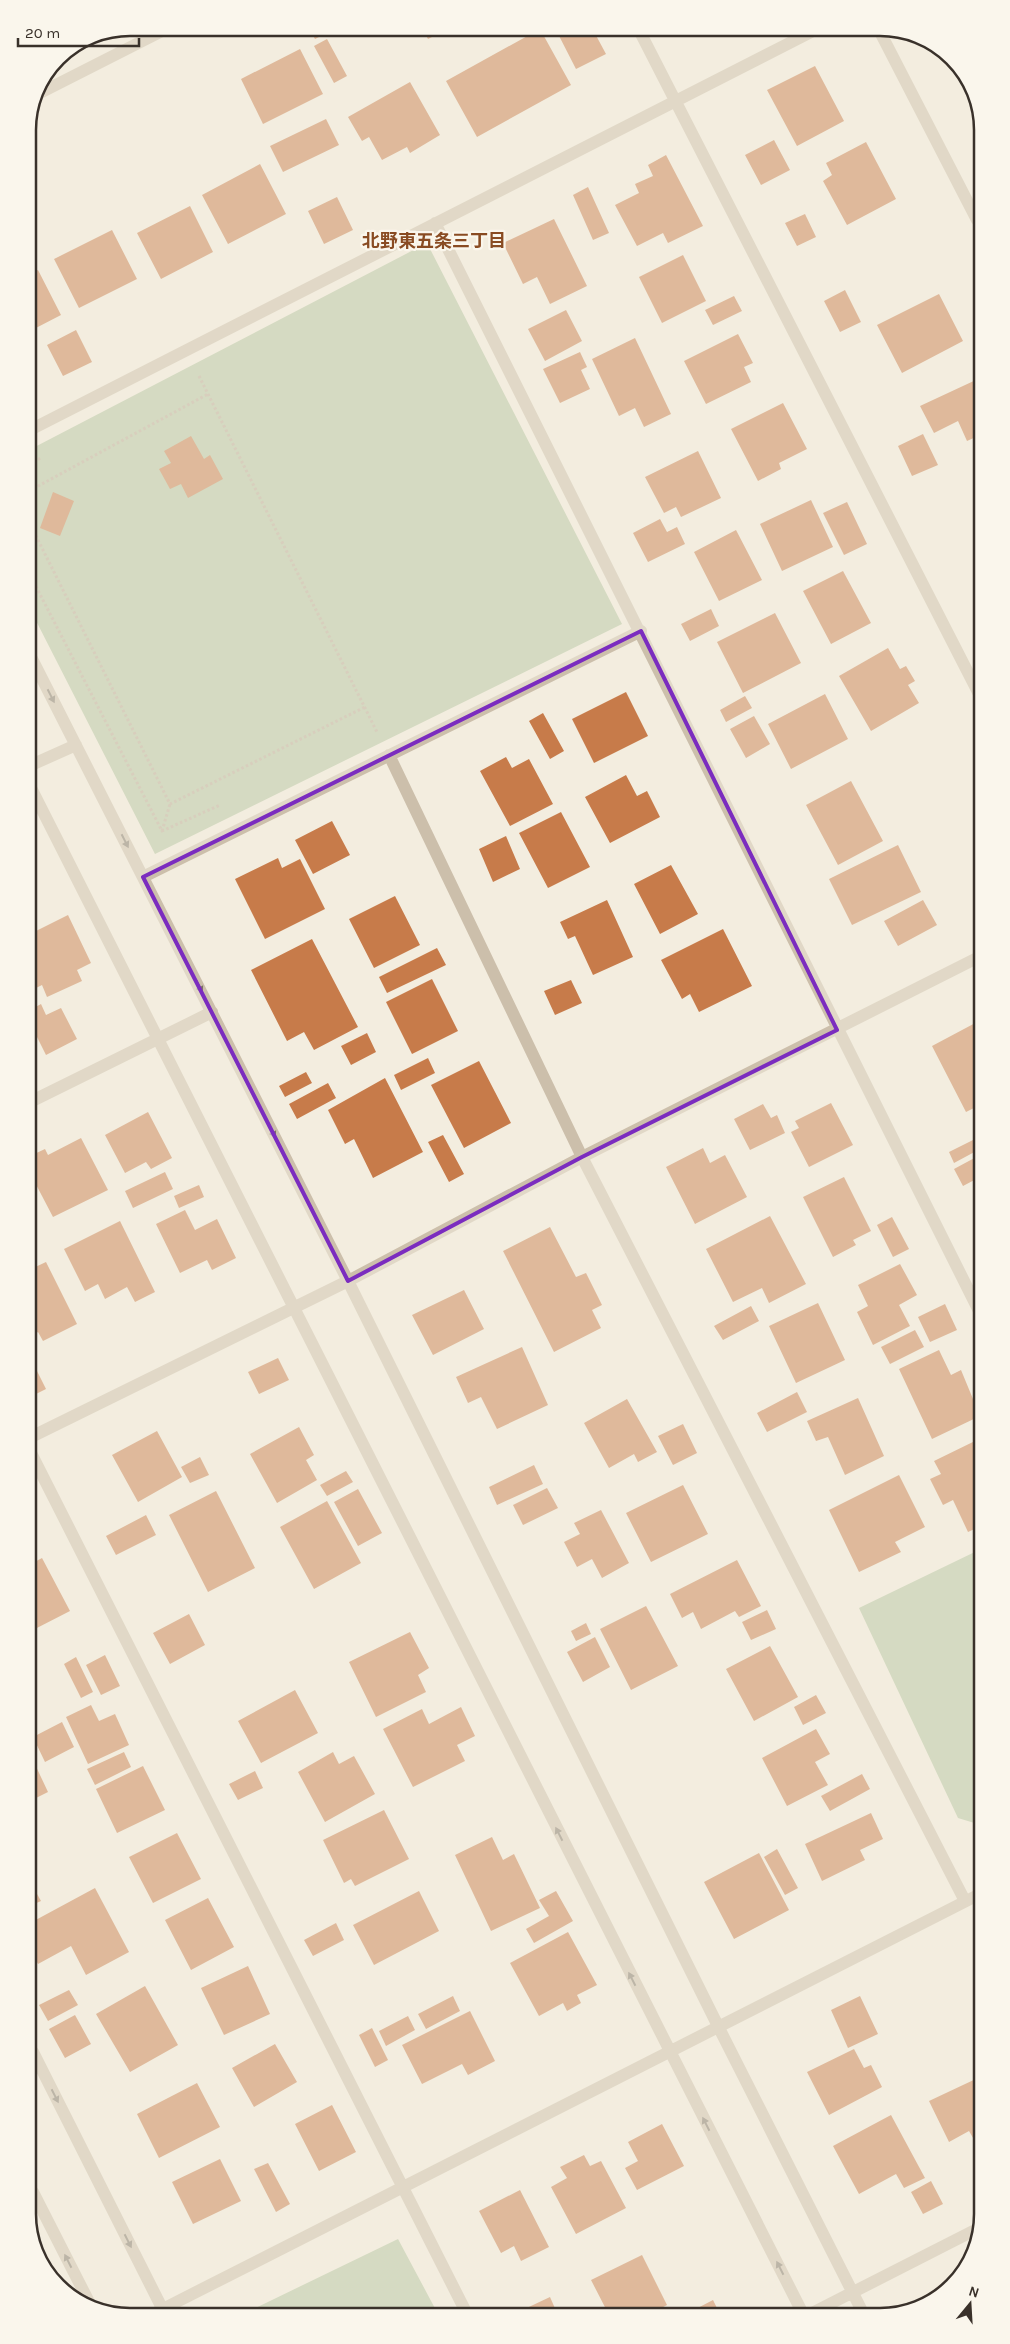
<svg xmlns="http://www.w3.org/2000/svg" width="1010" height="2344" font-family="Karla,'Noto Sans JP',sans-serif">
	<rect width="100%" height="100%" fill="#f3eddf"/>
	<!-- green -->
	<path fill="#b1c39f" d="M427,243L622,624L155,854L29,607V450Z
		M981,1549V1825L958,1818L859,1608Z
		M398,2239L438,2314L241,2315Z"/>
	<!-- building -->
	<path fill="#c77b4a" d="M309,28H337L315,39Z
		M422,28H450L428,39Z
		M555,28H592L606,54L576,69Z
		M540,29L571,85L477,137L446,81Z
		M327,39L347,76L334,83L314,46Z
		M300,49L323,94L263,124L241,79Z
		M815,66L844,121L797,146L767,90Z
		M410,82L440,135L410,153L407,147L382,160L369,137L362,141L348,117Z
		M326,119L339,145L283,172L270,146Z
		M774,140L790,170L761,185L745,155Z
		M866,142L896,199L847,225L823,181L832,175L826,163Z
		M666,155L703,226L668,243L663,233L637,246L615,205L639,193L635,184L653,176L648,165Z
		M260,164L286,214L228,244L202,195Z
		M588,187L609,233L593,240L573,195Z
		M337,197L353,230L324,244L308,211Z
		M190,206L213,252L161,279L137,233Z
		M805,214L816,237L797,246L785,223Z
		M554,219L587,286L550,304L537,277L523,284L503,243Z
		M112,230L137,279L79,308L54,259Z
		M683,255L706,301L662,323L639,277Z
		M38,270L61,315L32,330L36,337L28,341V275Z
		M845,290L861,322L840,332L824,301Z
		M939,294L963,341L902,373L877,325Z
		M734,296L742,311L713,325L705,310Z
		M566,310L582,341L545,361L528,329Z
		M76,330L92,362L63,376L47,345Z
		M738,334L753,363L744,367L751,382L706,404L684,361Z
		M635,338L671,414L644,427L635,408L619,416L592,359Z
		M580,352L587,367L581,370L590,389L560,403L543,369Z
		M978,379V436L967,441L958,421L934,433L920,406Z
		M783,403L807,449L779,463L781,469L758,481L731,429Z
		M923,434L938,465L912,476L898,446Z
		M191,436L204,459L210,455L223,479L188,498L181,484L170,489L159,469L171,463L164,451Z
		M698,451L721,498L681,517L676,507L664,513L645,477Z
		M53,492L74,501L60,536L40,528Z
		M811,500L833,547L782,571L760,524Z
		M847,502L867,544L844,555L823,513Z
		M660,519L667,532L677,527L685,544L648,562L633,533Z
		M736,530L762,580L719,601L694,552Z
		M843,571L871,623L831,644L803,591Z
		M711,609L719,626L690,641L681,624Z
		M775,613L801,663L743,693L717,642Z
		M888,648L900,669L906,666L915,681L908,685L919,703L871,731L839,676Z
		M626,692L648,736L594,763L572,719Z
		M825,694L848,739L791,769L768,724Z
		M745,696L752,708L726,722L720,710Z
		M543,713L564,751L550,759L529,721Z
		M754,716L770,744L746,758L730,729Z
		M506,757L512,768L529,759L553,804L510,826L480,771Z
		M626,775L637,796L647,791L660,817L610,843L585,797Z
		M851,781L883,841L838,865L806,805Z
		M561,812L590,867L548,888L519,833Z
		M332,821L350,855L313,874L295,840Z
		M506,836L520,869L493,882L479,849Z
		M898,845L921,892L852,925L829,879Z
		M278,858L282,868L300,859L325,909L265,939L235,879Z
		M671,865L698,914L660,934L634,884Z
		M395,896L420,945L374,968L349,919Z
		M607,900L633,957L593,975L575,936L568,939L560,922Z
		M923,900L937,925L898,946L884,921Z
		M68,915L91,963L77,970L82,981L47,997L42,985L36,988L30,976V934Z
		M723,929L752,986L699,1012L690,994L682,999L661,960Z
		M312,939L358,1027L314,1050L304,1032L287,1041L251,970Z
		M437,948L446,965L387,993L379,977Z
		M432,979L458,1031L412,1054L386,1002Z
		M571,980L582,1003L555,1015L544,991Z
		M41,1004L46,1015L61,1008L77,1039L46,1055L30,1023V1010Z
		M979,1021L980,1105L966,1112L932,1046Z
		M367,1033L376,1052L351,1065L341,1046Z
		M30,1045L35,1055L30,1057Z
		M428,1058L435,1073L401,1090L394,1075Z
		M479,1061L511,1123L464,1148L431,1085Z
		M306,1072L312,1083L285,1097L279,1086Z
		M385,1078L423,1152L373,1178L354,1139L345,1144L328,1110Z
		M328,1083L336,1098L297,1119L289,1104Z
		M831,1103L853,1145L809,1167L791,1132L799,1128L795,1121Z
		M763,1104L771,1118L777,1115L785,1133L750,1150L734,1119Z
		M148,1112L172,1158L151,1169L146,1162L125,1173L105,1135Z
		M443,1135L464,1174L449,1182L428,1142Z
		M81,1138L108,1190L53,1217L30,1173V1156L45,1149L48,1155Z
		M975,1139L980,1149L954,1163L949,1152Z
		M703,1148L710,1163L725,1155L747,1197L695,1224L666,1167Z
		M980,1155V1177L963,1186L954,1169Z
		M165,1172L173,1189L133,1208L125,1191Z
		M844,1177L871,1231L853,1240L856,1245L833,1257L803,1197Z
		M199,1185L204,1197L179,1208L174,1196Z
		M185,1210L195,1230L217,1219L236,1258L212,1270L207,1260L180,1273L156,1224Z
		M770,1216L806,1284L769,1303L762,1288L733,1302L706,1249Z
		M892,1217L909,1249L893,1257L877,1225Z
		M120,1221L155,1292L135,1302L127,1287L105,1299L98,1284L85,1291L64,1249Z
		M550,1227L576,1277L586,1273L602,1305L592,1310L601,1328L554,1352L503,1251Z
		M46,1262L77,1324L43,1341L38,1332L31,1336V1269Z
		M900,1264L917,1295L899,1305L910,1326L873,1345L857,1312L868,1306L858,1285Z
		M464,1290L484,1329L433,1355L412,1315Z
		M818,1303L845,1360L796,1383L769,1326Z
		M945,1304L957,1330L930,1342L918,1317Z
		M751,1306L759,1321L723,1340L714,1326Z
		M915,1330L924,1347L890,1364L881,1347Z
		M522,1347L548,1405L497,1429L481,1397L468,1403L456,1377Z
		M939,1350L951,1375L961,1370L980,1416L932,1439L899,1369Z
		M278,1358L289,1380L259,1394L248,1372Z
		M31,1359L46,1389L32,1396L31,1394Z
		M797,1392L807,1412L767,1432L757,1413Z
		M858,1398L884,1456L845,1475L828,1437L816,1441L807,1421Z
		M627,1399L657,1452L638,1462L634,1454L609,1468L584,1423Z
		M683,1424L697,1453L673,1465L658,1436Z
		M299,1427L314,1455L306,1460L317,1480L277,1503L250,1454Z
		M157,1431L182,1477L138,1502L112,1455Z
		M977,1440L980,1446L981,1526L968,1532L953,1500L943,1505L930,1479L941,1474L934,1461Z
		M200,1457L209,1475L190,1483L181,1467Z
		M534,1465L543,1484L497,1505L489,1487Z
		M346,1471L353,1482L327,1496L320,1485Z
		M899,1475L925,1527L895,1542L901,1552L859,1572L829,1510Z
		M683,1485L708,1534L651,1562L626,1513Z
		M547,1488L558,1508L523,1525L513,1505Z
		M358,1489L382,1533L358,1546L334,1502Z
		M216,1491L255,1568L208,1592L169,1515Z
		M327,1501L361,1563L314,1589L280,1527Z
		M601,1510L629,1563L602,1578L592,1559L577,1567L564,1542L580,1534L574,1523Z
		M146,1515L156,1535L116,1555L106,1536Z
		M42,1558L70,1611L31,1631V1564Z
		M737,1560L761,1606L739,1617L735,1611L701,1629L693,1612L682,1618L670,1594Z
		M646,1606L678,1666L631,1690L600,1629Z
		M767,1610L776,1629L751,1640L742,1622Z
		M189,1614L205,1645L170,1664L153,1633Z
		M586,1623L591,1634L576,1641L571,1631Z
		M410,1632L429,1668L418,1675L426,1692L376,1717L349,1662Z
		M595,1637L610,1667L583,1682L567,1652Z
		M770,1646L798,1697L754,1721L726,1669Z
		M105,1655L120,1686L101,1695L86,1665Z
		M76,1657L93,1692L81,1698L64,1664Z
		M295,1690L318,1733L261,1763L238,1721Z
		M816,1695L826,1713L803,1725L794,1707Z
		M91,1705L99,1721L115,1714L129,1745L88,1764L66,1717Z
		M461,1707L475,1736L457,1745L465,1761L413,1787L383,1729L422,1709L429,1724Z
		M62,1722L74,1747L45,1762L33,1737Z
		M816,1729L830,1754L815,1762L828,1785L787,1806L762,1758Z
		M124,1752L131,1767L95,1785L87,1769Z
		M333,1752L339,1764L354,1756L375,1794L325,1822L298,1772Z
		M32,1758L48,1792L32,1800Z
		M143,1766L165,1810L117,1833L96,1789Z
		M255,1771L263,1788L238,1800L229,1784Z
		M862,1774L870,1789L830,1811L821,1796Z
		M384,1810L409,1859L355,1886L351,1879L344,1883L323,1840Z
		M871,1813L883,1839L860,1850L865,1860L822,1881L805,1844Z
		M177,1833L201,1879L153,1903L129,1857Z
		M492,1837L503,1860L514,1854L540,1908L491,1931L455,1855Z
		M777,1849L798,1888L785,1895L764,1857Z
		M759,1853L789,1910L734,1939L704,1882Z
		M32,1885L41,1901L32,1905Z
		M95,1888L129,1952L86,1975L71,1946L38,1964L32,1953V1922Z
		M419,1891L439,1931L374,1965L353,1925Z
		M556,1891L573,1921L534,1943L526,1929L549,1916L539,1900Z
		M208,1898L234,1947L191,1970L165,1920Z
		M336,1923L344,1940L313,1956L304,1940Z
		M568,1932L597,1985L577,1995L581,2003L567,2011L563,2003L539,2016L510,1963Z
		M248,1966L270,2014L224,2035L201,1988Z
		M145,1986L178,2045L130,2072L96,2014Z
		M69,1990L78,2005L48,2021L39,2005Z
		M453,1996L460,2011L426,2029L418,2014Z
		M860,1996L878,2034L848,2048L831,2010Z
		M470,2011L495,2061L468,2075L462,2064L422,2084L402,2045Z
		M75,2015L91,2044L65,2058L49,2029Z
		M408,2016L415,2030L386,2046L379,2031Z
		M372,2028L388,2060L375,2067L359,2035Z
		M275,2044L297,2082L254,2107L232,2068Z
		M854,2049L864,2068L871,2065L882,2087L829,2115L807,2072Z
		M980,2077L982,2082V2140L976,2143L969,2131L949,2142L929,2101Z
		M197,2083L220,2127L159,2158L137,2114Z
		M332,2105L356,2152L319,2171L295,2124Z
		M891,2115L925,2178L904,2188L896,2174L859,2194L833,2146Z
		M662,2124L684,2166L637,2190L625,2168L638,2161L628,2142Z
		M584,2155L590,2166L601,2161L626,2208L576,2234L551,2187L567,2178L560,2167Z
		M220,2159L241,2201L193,2224L172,2182Z
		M268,2163L290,2204L276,2212L254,2169Z
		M931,2181L943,2204L923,2214L911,2192Z
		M520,2190L549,2247L521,2261L514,2246L501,2253L479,2211Z
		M642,2255L667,2305L652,2313H608L591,2280Z
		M550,2297L557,2313L514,2314Z
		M713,2300L719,2312H690Z"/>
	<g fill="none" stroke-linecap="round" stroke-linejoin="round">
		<!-- path -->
		<path stroke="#b8a995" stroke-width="3" stroke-dasharray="2.5 2.5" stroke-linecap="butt" d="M199,376L377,732
			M29,464L41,458
			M29,491L208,394
			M29,522L170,804L365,707
			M29,573L162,831L220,805
			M162,831L170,804"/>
		<!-- street -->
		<path stroke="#ccbfab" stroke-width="12" d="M638,28L979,694
			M878,28L977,220
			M34,96L168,28
			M435,223C618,585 796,950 980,1313
			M28,431L819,28
			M29,653L348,1281L718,2026L862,2311
			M389,755L582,1157L965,1901
			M29,766L76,745
			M29,784L802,2312
			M143,877L641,631
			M30,1102L212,1012
			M31,1437L348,1281L582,1157L979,957
			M31,1453L467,2314
			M33,2052L166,2316
			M33,2192L90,2304
			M814,2312L977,2229
			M149,2316L982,1893"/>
	</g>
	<!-- one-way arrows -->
	<defs><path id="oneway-solid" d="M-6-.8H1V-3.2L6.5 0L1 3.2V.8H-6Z" transform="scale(1.25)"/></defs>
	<g fill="#7b7164">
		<use href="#oneway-solid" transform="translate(51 696) rotate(63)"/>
		<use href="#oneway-solid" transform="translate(125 841) rotate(63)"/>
		<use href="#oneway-solid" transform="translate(199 986) rotate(63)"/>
		<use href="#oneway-solid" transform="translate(272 1131) rotate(63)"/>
		<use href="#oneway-solid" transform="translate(559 1834) rotate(-117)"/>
		<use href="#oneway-solid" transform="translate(632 1979) rotate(-117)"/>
		<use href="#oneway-solid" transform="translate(55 2096) rotate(63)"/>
		<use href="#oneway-solid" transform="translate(706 2124) rotate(-117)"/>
		<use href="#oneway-solid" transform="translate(128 2241) rotate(63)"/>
		<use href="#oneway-solid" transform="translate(68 2261) rotate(-117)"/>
		<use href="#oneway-solid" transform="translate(780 2268) rotate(-117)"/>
	</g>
	<!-- marked area -->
	<path d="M0 0H1010V2344H0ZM641,631L837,1030L582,1157L348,1281L143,877Z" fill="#f3eddf" fill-opacity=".55" fill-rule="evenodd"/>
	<path fill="none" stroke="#7b2cbf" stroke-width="4" stroke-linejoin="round" d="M641,631L837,1030L582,1157L348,1281L143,877Z"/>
	<g text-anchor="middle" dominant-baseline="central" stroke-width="4.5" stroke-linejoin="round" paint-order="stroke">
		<!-- neighbourhood labels -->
		<g font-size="18" font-weight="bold" fill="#894b22" stroke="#faf6ec">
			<text x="434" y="241">北野東五条三丁目</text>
		</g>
	</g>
	<!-- crop -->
	<path d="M0 0H1010V2344H0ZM130 36H880A94 94 0 0 1 974 130V2214A94 94 0 0 1 880 2308H130A94 94 0 0 1 36 2214V130A94 94 0 0 1 130 36Z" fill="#faf6ec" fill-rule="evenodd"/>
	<path fill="none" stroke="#39312a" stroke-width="2.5" d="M130 36H880A94 94 0 0 1 974 130V2214A94 94 0 0 1 880 2308H130A94 94 0 0 1 36 2214V130A94 94 0 0 1 130 36Z"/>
	<!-- north arrow -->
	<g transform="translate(970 2304) rotate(18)" stroke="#faf6ec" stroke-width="4" paint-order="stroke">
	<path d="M0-4L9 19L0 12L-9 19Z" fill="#39312a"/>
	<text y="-8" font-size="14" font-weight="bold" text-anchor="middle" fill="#39312a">N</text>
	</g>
	<!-- scale -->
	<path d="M18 38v8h121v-8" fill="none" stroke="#39312a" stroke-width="2.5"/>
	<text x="25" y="38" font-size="15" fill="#39312a" stroke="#faf6ec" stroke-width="4" paint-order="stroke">20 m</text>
</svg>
